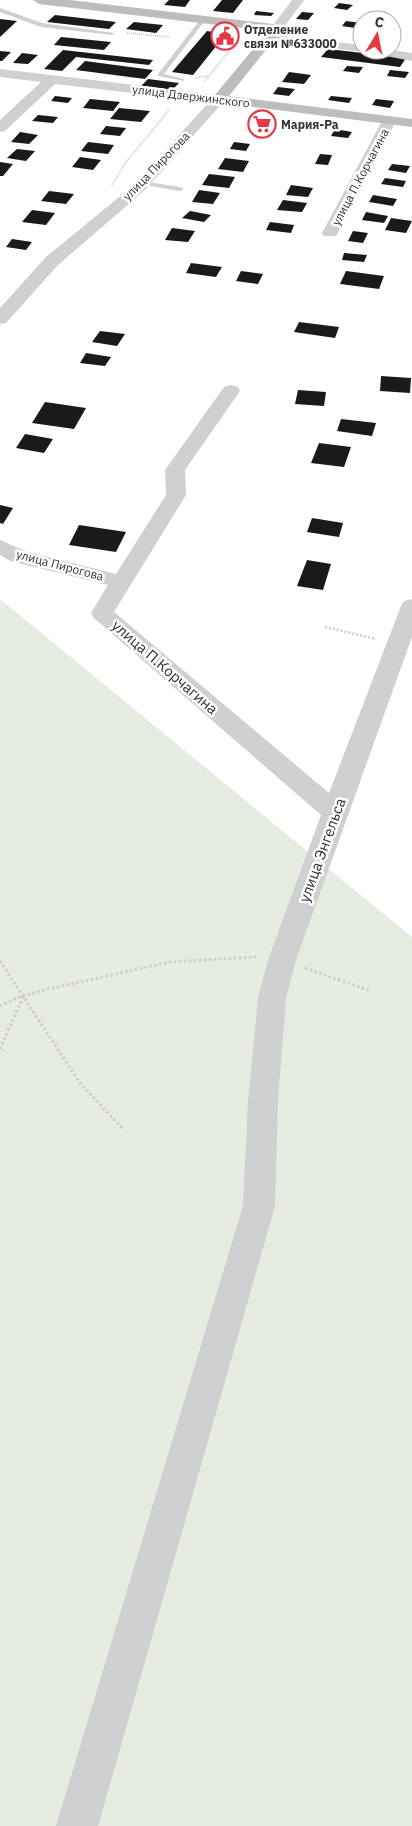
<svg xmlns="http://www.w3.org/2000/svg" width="412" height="1826" font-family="'IBM Plex Sans',sans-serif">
	<rect width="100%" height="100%" fill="#fff"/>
	<!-- green -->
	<path fill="#e6ecdf" d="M0,599L412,937V1826H0Z"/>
	<!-- building -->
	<path fill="#1a1a1a" d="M169,0H190L185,7L164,5Z
		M222,0H243L233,13L213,11Z
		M339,3L353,5L347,10L334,8Z
		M256,11L274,13L271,16L254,15Z
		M302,12L314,13L308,20L296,19Z
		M55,15L116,22L109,29L47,22Z
		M0,19L17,21L0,37Z
		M346,21L362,23V29L342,26Z
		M134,22L163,25L156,33L126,29Z
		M207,31L226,34L193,75L172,72Z
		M61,37L111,42L104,50L54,45Z
		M328,49L406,58L400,67L321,57Z
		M63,50L153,60L149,65L76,57L62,71L44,69Z
		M0,51L11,52L2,61H0Z
		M22,53L38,55L28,64L13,63Z
		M85,61L153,70L145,79L76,70Z
		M347,66L363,67L359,73L343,71Z
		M390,70L409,72L405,78L387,76Z
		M289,72L311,75L304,84L282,82Z
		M148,79L179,83L172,90L141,86Z
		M278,87L295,89L289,96L273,94Z
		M55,96L72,98L68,103L51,101Z
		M331,96L352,98L349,103L328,100Z
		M90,99L120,102L113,111L83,108Z
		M376,99L394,101L390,108L372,105Z
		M119,108L150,111L141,122L110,119Z
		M38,115L58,117L53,123L32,121Z
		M253,119L275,122L270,128L248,126Z
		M106,126L126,128L120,136L100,134Z
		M335,129L352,132L348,138L331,136Z
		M20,132L38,135L29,144L11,142Z
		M88,142L114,145L108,154L81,151Z
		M234,142L250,144L246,151L230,149Z
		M17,149L35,151L26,161L7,158Z
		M320,154L332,155L328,165L315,164Z
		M80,157L101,160L93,170L72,167Z
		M225,158L249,161L243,172L218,169Z
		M0,162L13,164L3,176H0Z
		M392,164L410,166L406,173L388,170Z
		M209,174L235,177L229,188L202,185Z
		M385,178L406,181L403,187L381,184Z
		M291,185L313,188L308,197L286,195Z
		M199,190L220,193L213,204L192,202Z
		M49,191L74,194L66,204L41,201Z
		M373,195L397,199L393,206L369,202Z
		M283,200L307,203L302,212L277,210Z
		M32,210L55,213L46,225L22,222Z
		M190,211L211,215L204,222L182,218Z
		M366,212L388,216L384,223L362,220Z
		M391,218L412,221L406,233L385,230Z
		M270,222L294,225L291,233L266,230Z
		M172,228L195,231L188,242L165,240Z
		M353,231L368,233L363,243L348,241Z
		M12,239L32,242L26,250L6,247Z
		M344,253L367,255L364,262L342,260Z
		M191,263L222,267L216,277L186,273Z
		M241,271L263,274L258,284L236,281Z
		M346,271L384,276L379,289L340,284Z
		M299,322L339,327L335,338L294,332Z
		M100,331L125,334L117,346L92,342Z
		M86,353L111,357L105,366L80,363Z
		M381,376L411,378L410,393L380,391Z
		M298,390L326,392L324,406L295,404Z
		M45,402L86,408L74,429L32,423Z
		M341,419L376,423L372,436L337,431Z
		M25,434L53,439L44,453L16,448Z
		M319,443L351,447L344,467L311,463Z
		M0,505L13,508L3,524L0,523Z
		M312,518L343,523L339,537L307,532Z
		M79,525L126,532L116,552L69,545Z
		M307,560L331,564L323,590L297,586Z"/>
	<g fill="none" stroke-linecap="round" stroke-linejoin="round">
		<!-- path-far2 -->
		<path stroke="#cdcdcd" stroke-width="2" stroke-dasharray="1 1" stroke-linecap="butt" d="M127,33L170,37
			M195,78L208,76
			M205,81L237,41
			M112,185L126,162L170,109"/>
		<!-- path-far1 -->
		<path stroke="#cdcdcd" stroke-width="2.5" stroke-dasharray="2 2" stroke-linecap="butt" d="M325,627L376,639"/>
		<!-- path -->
		<path stroke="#cdcdcd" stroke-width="3" stroke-dasharray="2.5 2.5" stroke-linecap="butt" d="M0,961L80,1083L124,1130
			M305,968L371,991
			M0,1006L14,999L44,990L170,962L256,957
			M0,1049L23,997"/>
		<!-- lane -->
		<path fill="#d0d0d0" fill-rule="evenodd" d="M0,8L42,23L115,33L112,35L41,27L0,12Z
			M202,17L207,18L164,74L184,79V81L158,76V74Z
			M141,181L180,187L184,189L180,191L144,185H141Z"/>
		<!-- street -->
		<path fill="#d0d0d0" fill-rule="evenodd" d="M292,0H304L281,31H273L271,28Z
			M268,34L362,45V50H392L412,53V61L365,52L263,41L262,38L263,35Z
			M0,69L219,95L226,99L145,190L58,265L6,323L0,324V308L46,257L135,184L209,102L55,84L5,131L0,132V120L41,82L0,77Z
			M389,117L394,118L396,121L338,233L336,236H324L322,233L382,121L384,118Z
			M231,385L238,387L240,391L185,470L186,495L114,612L329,793L401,606L404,601L412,599V637L296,960L286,998L278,1101L275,1206L98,1826H56L243,1206L248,1101L258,998L268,960L321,815L94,618L91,613L108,585L10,561L0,555V540L25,551L116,574L166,495L165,470L224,387Z"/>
		<!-- secondary -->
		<path fill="#bdbdbd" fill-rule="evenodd" d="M33,0H70L281,25L283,28L281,31L229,96L412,119V127L214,102L212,99L214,96L268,31L39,4Z"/>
	</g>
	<!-- icons -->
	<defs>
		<g id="civic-ring" transform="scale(1.4375)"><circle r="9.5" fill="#fff" stroke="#e63946" stroke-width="1.5"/><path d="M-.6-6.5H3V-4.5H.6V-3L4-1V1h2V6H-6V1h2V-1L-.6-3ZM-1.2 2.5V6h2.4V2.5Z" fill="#e63946"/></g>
		<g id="supermarket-ring" transform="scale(1.4375)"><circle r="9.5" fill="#fff" stroke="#e63946" stroke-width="1.5"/><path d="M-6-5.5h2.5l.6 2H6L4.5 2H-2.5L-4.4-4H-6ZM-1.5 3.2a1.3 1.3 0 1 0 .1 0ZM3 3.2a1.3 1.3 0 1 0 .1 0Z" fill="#e63946"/></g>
	</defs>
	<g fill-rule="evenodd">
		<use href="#civic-ring" x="225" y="36"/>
		<use href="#supermarket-ring" x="262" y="124"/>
	</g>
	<g text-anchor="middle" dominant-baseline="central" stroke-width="5" stroke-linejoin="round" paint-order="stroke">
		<!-- far-poi labels -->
		<g font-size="12" font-weight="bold" fill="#333" stroke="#fff" text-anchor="start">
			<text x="244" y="29">Отделение<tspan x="244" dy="14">связи №633000</tspan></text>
			<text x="281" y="124">Мария-Ра</text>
		</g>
		<!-- far-street labels -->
		<g font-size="12" fill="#333" stroke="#fff">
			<text transform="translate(191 96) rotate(7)">улица Дзержинского</text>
			<text transform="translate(156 166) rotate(-46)">улица Пирогова</text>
			<text transform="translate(360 177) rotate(-62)">улица П.Корчагина</text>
			<text transform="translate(60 565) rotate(15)">улица Пирогова</text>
		</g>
		<!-- street labels -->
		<g font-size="15" fill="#333" stroke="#fff">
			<text transform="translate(165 667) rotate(41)">улица П.Корчагина</text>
			<text transform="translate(322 850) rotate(-70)">улица Энгельса</text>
		</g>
	</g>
	<!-- north arrow -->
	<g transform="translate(377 35) rotate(10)"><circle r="24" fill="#ffffff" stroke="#adadad"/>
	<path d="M0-4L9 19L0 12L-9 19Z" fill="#e63946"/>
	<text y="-8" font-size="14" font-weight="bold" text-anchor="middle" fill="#333333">С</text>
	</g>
</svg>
